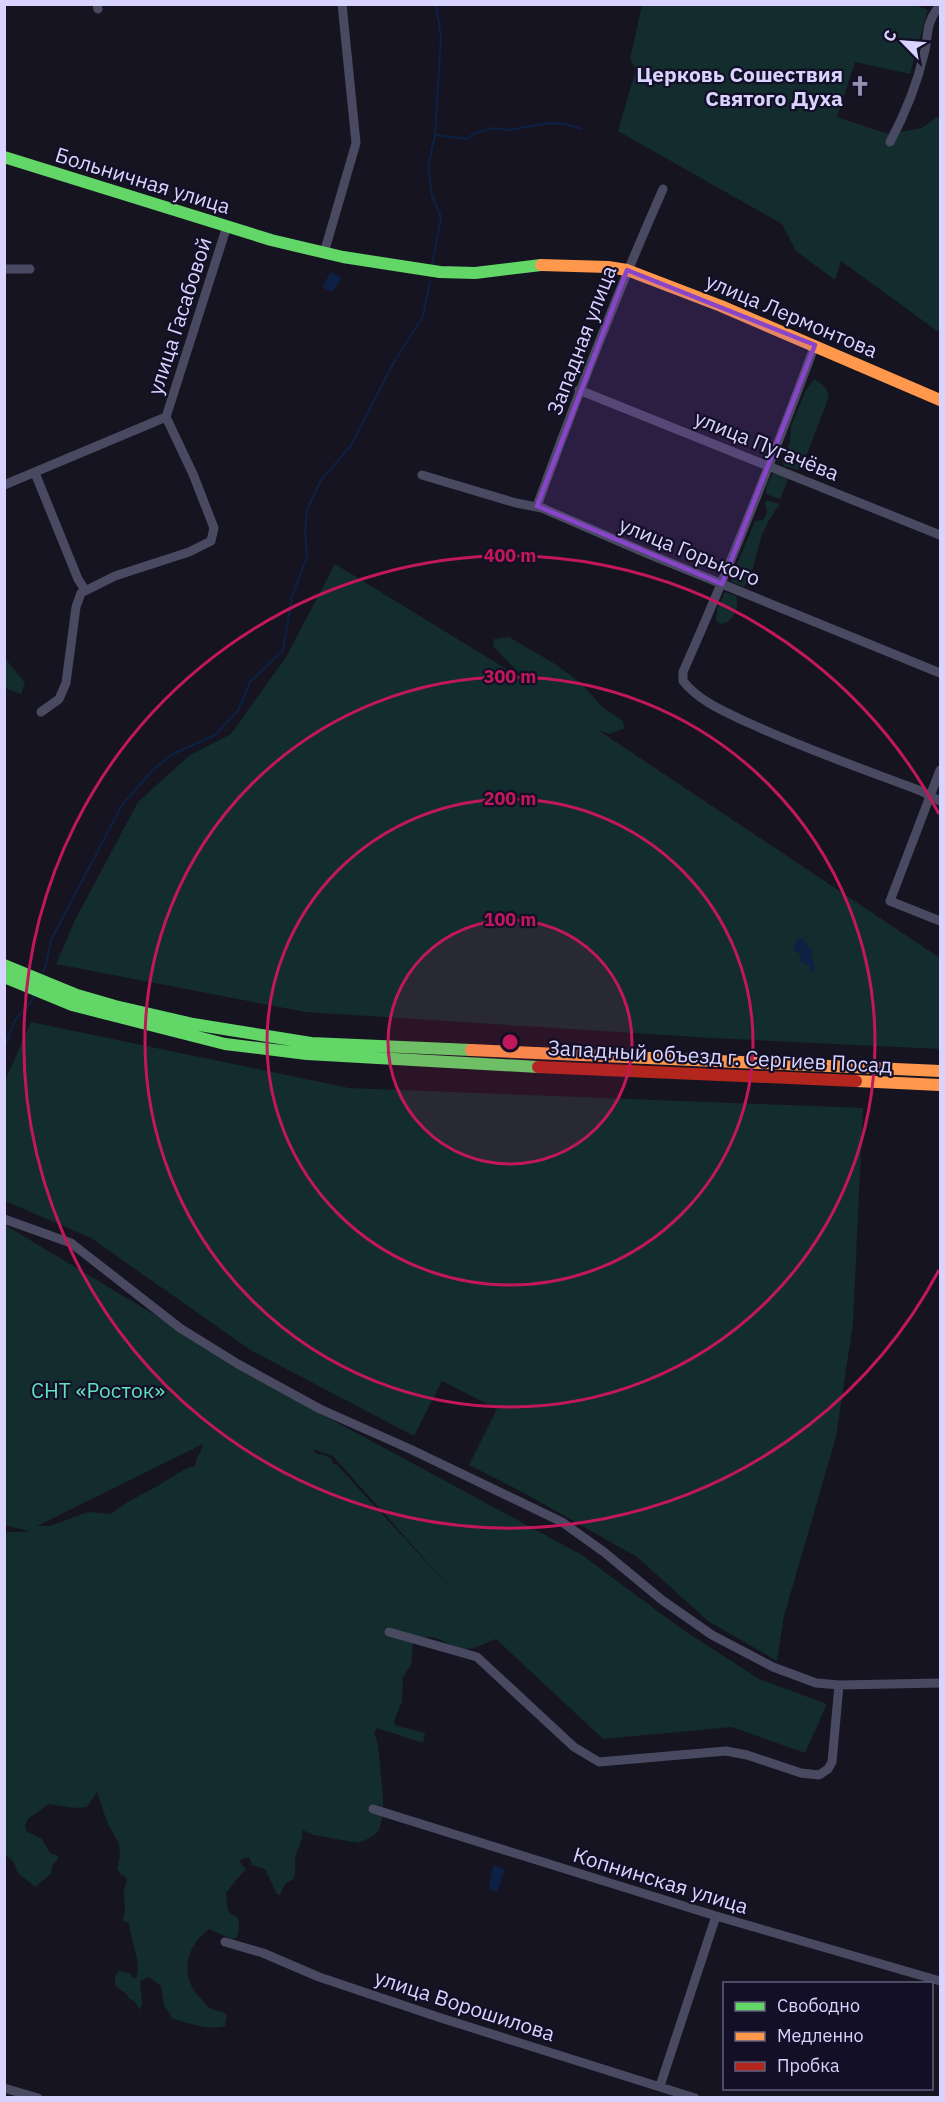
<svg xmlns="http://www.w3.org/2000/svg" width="945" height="2102" font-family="'IBM Plex Sans',sans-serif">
	<rect width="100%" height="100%" fill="#161421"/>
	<!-- green -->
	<path fill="#132c2d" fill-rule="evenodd" d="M913,4L928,10L910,74L855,62L837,117L888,134L922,128L940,115V333L841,261L835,280L796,251L782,224L618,131L636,69L630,59L642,5Z
		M814,379C823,384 829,388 828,399L803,464L799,470L784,466L782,461L790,443L791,426L806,390Z
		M774,472L788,479L780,499L766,494L767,484Z
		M767,500L780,504C772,515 765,526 761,538C755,555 755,572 744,587L732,582L731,578L755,521L763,520L767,513L765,503Z
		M335,564L529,683L493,646L494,639L509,637L555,664L582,684L603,708L622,720L625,728L610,734L598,730L940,958V1049L712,1038L305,1012L56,964L75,920L138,802L190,755L231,734L286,657Z
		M725,592L736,596C740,607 733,622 721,624L716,621L717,609Z
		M4,657L25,683L21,694L5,688Z
		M31,1022L349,1088L863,1108L853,1323L836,1437L784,1616L777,1661L708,1621L637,1557L524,1493L469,1465L497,1409L442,1381L414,1436L252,1351L91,1238L5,1201V1081Z
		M5,1225L175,1327L264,1383L582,1555L679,1627L759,1679L827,1704L805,1753L732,1727L603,1739L496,1639C488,1642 477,1648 468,1649C446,1650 436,1626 413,1643L411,1665L403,1677L402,1702L394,1721L395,1725L425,1733L423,1743L377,1728L374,1733L378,1744L383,1797V1815L379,1830L373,1836L359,1843L313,1835L303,1830L302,1839L295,1856V1875L292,1880L285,1884L280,1895L277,1894L265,1869L252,1865L249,1857L241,1859L240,1862L246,1870C238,1876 233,1885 226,1893L227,1907L230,1913L237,1917C240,1924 240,1931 236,1938L231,1939L209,1929C186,1946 179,1976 200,1998C203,2000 206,2006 210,2008C216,2011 221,2010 227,2015L225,2026C209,2031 189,2023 173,2019L164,2005L161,1986L149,1977L140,1981L142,2004L140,2010L134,2001L128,1998L127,1994L116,1987C114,1979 114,1976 119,1971L130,1973L133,1978H136C142,1961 130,1941 129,1923L124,1921L123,1917C129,1905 119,1896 127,1881L126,1877L120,1874L117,1868L120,1856L119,1844L107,1822L97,1792L87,1807L74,1808L49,1804L28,1819L25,1826L26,1831L42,1839L50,1853L58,1856V1859L52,1866L51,1874L35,1887L18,1873L13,1861L6,1856L4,1850L5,1532H26L33,1529L28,1531L5,1525ZM203,1444C202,1452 196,1456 195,1466C183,1469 172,1477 161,1484C144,1494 126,1501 111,1514L88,1512L50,1526H37ZM313,1449L333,1456L454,1592L336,1464L333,1465L332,1459L322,1454H317Z"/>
	<!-- water -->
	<path fill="#0d2144" d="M331,272L340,276V281L332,292L324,288L323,285Z
		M798,938L803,939L809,948L813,950L811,957L814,961V969L811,974L810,966L800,961L801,956L793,948Z
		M496,1865L505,1870L497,1892L489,1888L493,1866Z"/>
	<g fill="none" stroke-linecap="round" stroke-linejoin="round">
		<!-- stream -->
		<path stroke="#0d2144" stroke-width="2" d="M435,135L468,139L474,133L494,128L508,130L550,123L566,124L582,129
			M432,265L441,217L432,196L428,166L435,135L441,37L436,4
			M41,977L46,965L51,940L122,805L153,770L171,755L215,735L238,711L250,682L283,650L292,597L307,556L305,532L307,509L321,480L350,447L394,362L423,316L430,281
			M4,1048L15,1020L31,1002L34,994"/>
		<!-- street -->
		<path stroke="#4a4962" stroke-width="9" d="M97,4L98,9
			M890,142C905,114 917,84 924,54C929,35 925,26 937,9
			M324,253L356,143L342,4
			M4,269H30
			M815,345C774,455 731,564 683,672V681C700,702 725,712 749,723C805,749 863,769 921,791L940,801
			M579,390L940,535
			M166,417L227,226
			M35,473L78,579L85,590
			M422,475L516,503L542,508L646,553L940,673
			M4,485L166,417
			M537,506C576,399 617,293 663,189
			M41,712L59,699L66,683L76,607L81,593L115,576L189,552L211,541L214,528L193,474L166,417
			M940,770L890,901L940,921
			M4,1219L71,1243L180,1328L238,1364L320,1409L410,1449L562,1522L604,1552L662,1600L712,1635L773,1667L816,1683L839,1685L940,1683
			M389,1632L477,1657L574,1747L599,1762L726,1751L747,1755L801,1773L819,1775L828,1769L832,1762L839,1685
			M373,1809L716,1916L940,1981
			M225,1942L263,1953L319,1977L441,2018L695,2098
			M660,2086L716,1916
			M4,2088L38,2098"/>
		<!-- fast -->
		<path stroke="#63d668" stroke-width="12" d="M4,157L271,240L343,257L440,272L475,273L541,265
			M4,965L77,995L115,1006L193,1024L311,1043L471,1050
			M4,977L72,1005L225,1044L307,1054L538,1067"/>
		<!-- slow -->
		<path stroke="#ff974d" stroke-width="12" d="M541,265L608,267L627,270L721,306L940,400
			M471,1050L940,1071
			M856,1081L940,1085"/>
		<!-- jam -->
		<path stroke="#b3261e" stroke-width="12" d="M538,1067L856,1081"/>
	</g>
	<!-- marked area -->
	<path fill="#8945c9" fill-opacity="0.2" stroke="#8945c9" stroke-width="4.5" stroke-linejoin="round" d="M627,270L815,345L722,584L537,506Z"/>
	<!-- distance rings -->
	<circle cx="510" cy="1042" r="122" fill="#c2185b" fill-opacity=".12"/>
	<g fill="none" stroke="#c2185b" stroke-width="3">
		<circle cx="510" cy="1042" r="122"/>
		<circle cx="510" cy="1042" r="243"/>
		<circle cx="510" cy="1042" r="365"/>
		<path d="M939 1270A486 486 0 1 1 939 814"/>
	</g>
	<!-- icons -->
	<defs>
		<g id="church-bare" transform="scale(1.62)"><path d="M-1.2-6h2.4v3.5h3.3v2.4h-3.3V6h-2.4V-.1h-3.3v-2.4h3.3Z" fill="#9591b1" stroke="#130f26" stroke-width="2.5" paint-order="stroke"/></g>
	</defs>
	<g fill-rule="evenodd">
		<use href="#church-bare" x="860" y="86"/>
	</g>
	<g text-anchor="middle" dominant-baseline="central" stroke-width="4.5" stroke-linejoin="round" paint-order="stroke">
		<!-- poi labels -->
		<g font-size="21" font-weight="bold" fill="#d9d4ff" stroke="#130f26" text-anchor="end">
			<text x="843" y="74">Церковь Сошествия<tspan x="843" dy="24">Святого Духа</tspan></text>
		</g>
		<!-- street labels -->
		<g font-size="21" fill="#d9d4ff" stroke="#130f26">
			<text transform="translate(143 180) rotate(17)">Больничная улица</text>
			<text transform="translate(792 315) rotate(23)">улица Лермонтова</text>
			<text transform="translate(179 316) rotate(-72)">улица Гасабовой</text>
			<text transform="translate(581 340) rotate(-69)">Западная улица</text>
			<text transform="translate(767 445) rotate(22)">улица Пугачёва</text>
			<text transform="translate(690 551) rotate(22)">улица Горького</text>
			<text transform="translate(720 1056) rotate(3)">Западный объезд г. Сергиев Посад</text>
			<text transform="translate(661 1880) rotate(17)">Копнинская улица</text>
			<text transform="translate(465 2005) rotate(18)">улица Ворошилова</text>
		</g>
		<!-- park labels -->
		<g font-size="21" fill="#5fe0c0" stroke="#130f26">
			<text x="98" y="1390">СНТ «Росток»</text>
		</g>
	</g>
	<circle cx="510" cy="1042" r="9" fill="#c2185b" stroke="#130f26" stroke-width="3"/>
	<g font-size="18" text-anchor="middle" font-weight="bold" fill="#c2185b" stroke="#130f26" stroke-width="4.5" stroke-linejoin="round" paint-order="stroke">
		<text x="510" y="562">400 m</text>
		<text x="510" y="683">300 m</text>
		<text x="510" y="805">200 m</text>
		<text x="510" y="926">100 m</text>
	</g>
	<!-- border -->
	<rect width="945" height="2102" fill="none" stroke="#d9d4ff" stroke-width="12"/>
	<!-- legend -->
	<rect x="723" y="1982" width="210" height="108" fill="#130f26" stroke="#625e7d" stroke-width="1.5"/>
	<rect x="735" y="2002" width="30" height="9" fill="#63d668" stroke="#625e7d" stroke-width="1.5"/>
	<text x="777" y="2012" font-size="18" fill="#d9d4ff">Свободно</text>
	<rect x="735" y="2032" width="30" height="9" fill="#ff974d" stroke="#625e7d" stroke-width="1.5"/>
	<text x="777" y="2042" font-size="18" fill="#d9d4ff">Медленно</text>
	<rect x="735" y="2062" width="30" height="9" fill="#b3261e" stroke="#625e7d" stroke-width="1.5"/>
	<text x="777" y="2072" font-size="18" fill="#d9d4ff">Пробка</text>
	<!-- north arrow -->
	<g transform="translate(903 42) rotate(295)" stroke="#130f26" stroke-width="4.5" paint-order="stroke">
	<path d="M0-4.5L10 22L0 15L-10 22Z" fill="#d9d4ff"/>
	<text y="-9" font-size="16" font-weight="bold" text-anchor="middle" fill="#d9d4ff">С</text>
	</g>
</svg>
